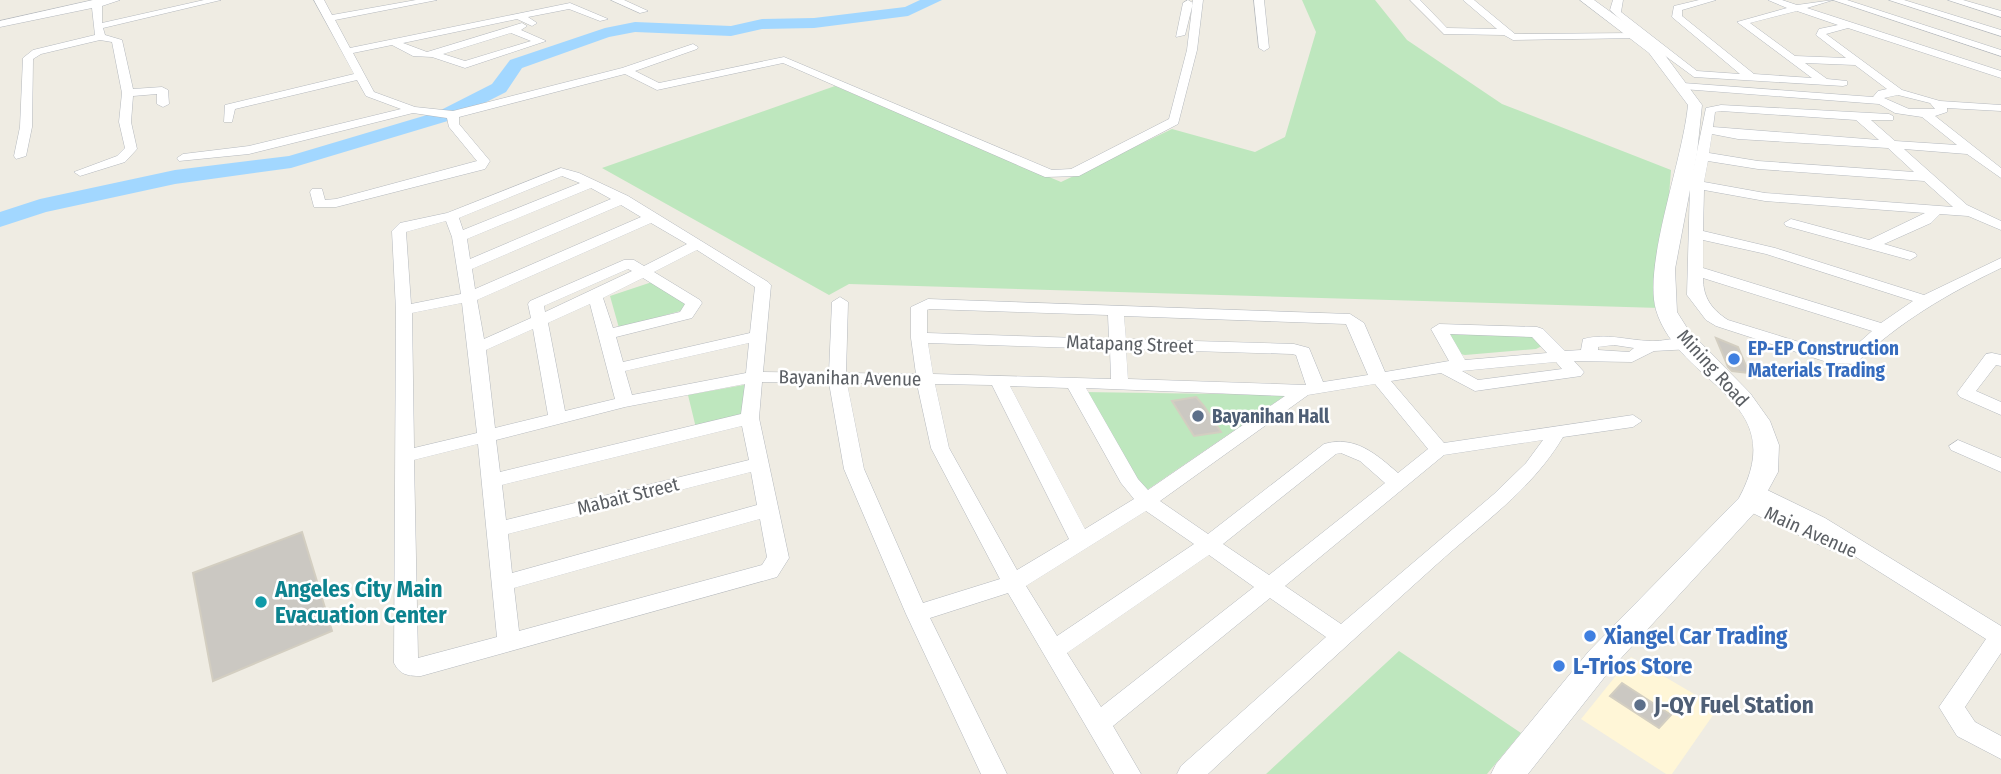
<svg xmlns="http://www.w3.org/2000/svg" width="2001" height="774" font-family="'Fira Sans Condensed',sans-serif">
	<rect width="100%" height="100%" fill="#efece3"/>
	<!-- commercial -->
	<path fill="#fff6d7" d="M1631,657L1718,708L1672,774H1666L1581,719Z"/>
	<!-- green -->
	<path fill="#bee7be" d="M1302,0H1375L1407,40L1502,104L1671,170L1660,308L849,284L829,295L602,168L835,86L1061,182L1172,129L1255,152L1285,137L1316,32Z
		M655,281L691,308L619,328L610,296Z
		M1447,333H1536L1544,345L1536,349L1465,355L1460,354Z
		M749,384L747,416L696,428L688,395Z
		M1082,392L1286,395L1144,492Z
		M1399,651L1521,733L1487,774H1266Z"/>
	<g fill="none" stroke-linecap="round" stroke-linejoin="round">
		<!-- river -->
		<path fill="#a2d7ff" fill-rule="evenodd" d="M920,0H942L908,16L814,28L762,29L731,36L635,32L609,37L522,68L506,92L451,120L291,168L175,184L46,212L0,227V212L40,199L175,170L289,156L437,112L492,84L510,60L605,28L635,22L731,26L762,19L814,18L905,7Z"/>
	</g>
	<!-- building -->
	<path fill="#cbc8c2" stroke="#d3cec1" stroke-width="2" d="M1716,338L1738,347L1749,373L1732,371L1728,367Z
		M1196,397L1204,406L1221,432L1194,436L1172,401Z
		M302,532L332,631L213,681L193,573Z
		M1622,683L1671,715L1659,728L1610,696Z"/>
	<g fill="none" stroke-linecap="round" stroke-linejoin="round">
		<!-- minor casing -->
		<g stroke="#b5b9be" stroke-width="1">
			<path id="minor" d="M93,0H120L102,6V23L204,0H221L103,28L105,35L122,40L133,89L162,87L168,90L169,104L163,107L157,104V94L133,96L131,122L137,149L125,162L80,176L74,172L117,156L125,148L119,122L122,93L112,42L100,40L41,54L33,59L32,127L26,156L16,159L14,156L20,127L23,58L33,50L95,35L92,8L0,27V21Z
				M314,0H324L332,15L416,0H437L335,20L350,48L570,3L608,19L600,21L569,9L528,17L537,23L532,26L517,19L403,43L427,52L522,23L527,26L521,30L546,41L465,68L432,57L413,56L392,45L353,53L374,92L415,107L453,111L622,68L693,44L698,47L697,49L635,71L659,83L784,57L1052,170L1071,169L1169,119L1187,50L1193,0H1203L1197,50L1178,124L1079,176L1045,177L783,63L657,90L625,74L459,117V124L490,161L485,169L336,207H314L310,192L312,189H322L325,200L336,199L477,161L449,127L447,118L413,113L249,154L179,161L177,158L183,154L249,146L401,109L366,96L357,80L235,109L232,122H224L225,105L354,74ZM511,33L531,41L465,61L443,54Z
				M611,0H624L648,11L640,13Z
				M1188,0L1193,3L1185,35L1176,37L1183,3Z
				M1254,0H1264L1269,48L1264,51L1259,48Z
				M1410,0H1420L1447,28L1497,29L1463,0H1474L1515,34L1635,33L1610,10L1613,0H1623L1621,12L1697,71L1740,74L1672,17L1674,6L1699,0H1716L1682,10V16L1754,74L1812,78L1737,22L1787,8L1768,0H1782L1797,5L1833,0L1807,8L2001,71V78L1848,28L1826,34L1902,90L1940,101L2001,105V111L1947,108V112L1935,116L2001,168V178L1967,154L1904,149L1967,205L2001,221V230L1968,216L1940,214L1931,223L1884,244L1915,253L1917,256L1910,260L1786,226L1784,223L1791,219L1869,240L1925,213L1765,201L1704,190L1703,231L1775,248L1924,295L2001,258V268C1947,294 1899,322 1855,364L1830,363L1716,326L1706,320L1687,295L1690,185L1706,108L1721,105L1889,114L1893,116V120H1871L1895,141L1957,145L1922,117L1895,113L1879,104L1683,89L1677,86L1683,83L1873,97L1878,91L1887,89L1855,65L1805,63L1827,79L1847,81V85L1843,86L1694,77L1641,38L1513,40L1504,35L1444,34ZM1797,11L1838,25L1819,29L1816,35L1846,58L1795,56L1750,23ZM1898,95L1930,103L1935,109H1909L1884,98ZM1721,111L1856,120L1879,140L1713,127L1715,112ZM1712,134L1738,139L1888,148L1914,172L1758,161L1709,153ZM1708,161L1758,169L1924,181L1953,207L1765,193L1704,182ZM1703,240L1766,254L1913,301L1881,323L1703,268ZM1703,278L1872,331L1845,355L1838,354L1728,320C1711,309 1703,297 1703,278Z
				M1833,0H1847L2001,50V56Z
				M1889,0H1904L2001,30V36Z
				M1948,0H1963L2001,11V17Z
				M561,168L579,173L628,196L768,282L771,285L763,372L829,373L832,302L840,297L848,302L846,373L916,374L911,338V307L928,299L1350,314L1364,323L1385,372L1449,361L1431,329L1439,324L1537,327L1543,329L1565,351L1581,350L1583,339C1607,333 1626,340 1650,341C1665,342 1689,333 1699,344L1691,349L1654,351L1632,362L1574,361L1584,372L1581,376L1475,391L1441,373L1391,381L1444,443L1633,415L1642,421L1633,427L1563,437C1531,491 1481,524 1436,565C1359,634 1283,704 1208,774H1177L1181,766L1326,637L1270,598L1113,726L1141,774H1114L1008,593L930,618L1007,774H981L906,614L844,469L829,383L762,382L759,418L789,558L777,577L421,676C408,676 400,675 394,663L396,310L392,231L400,223L447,213ZM562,176L580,183L463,230L459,218ZM591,188L611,199L470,259L467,239ZM621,205L641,217L475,289L472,269ZM446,221L452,237L461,294L411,304L406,232ZM651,223L687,244L644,266L634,260H624L530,301L528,304L531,318L484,339L477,300ZM697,250L755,287L750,333L623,362L616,337L692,318L702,303L700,300L654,272ZM628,269L632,271L545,312L544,306ZM643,278L685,304L680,312L613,328L603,298ZM462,303L477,433L414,448L412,313ZM590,304L615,399L565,411L548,323ZM929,309L1108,315L1109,339L927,333V310ZM1124,316L1346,324L1368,375L1323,382L1309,348L1294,344L1126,339ZM533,329L548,415L495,428L486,350ZM1450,334L1532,337L1547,353L1465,360ZM749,343L746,373L632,395L625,371ZM928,343L1110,349L1111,379L933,374ZM1614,345L1634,348L1629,352L1598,350V347ZM1126,349L1292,354L1296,355L1306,385L1128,379ZM1556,362L1562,369L1478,380L1462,371ZM847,383L917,384L931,448L1000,579L923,603L864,469ZM745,384L741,414L500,472L496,440L625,407ZM935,384L992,385L1069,539L1017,570L949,448ZM1375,384L1428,449L1398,473C1376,454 1355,435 1324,444L1208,534L1160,501L1308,395ZM1010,386L1068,388L1121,483L1134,499L1085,529ZM1086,388L1285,396L1148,490L1138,479ZM742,426L749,460L506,520L502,485ZM1543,440L1526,463L1494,494L1341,624L1285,586L1444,455ZM478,444L497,637L418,658L414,460ZM1341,453L1360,461L1385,483L1269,575L1223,544L1336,454ZM751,472L757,505L512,573L508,534ZM1146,511L1194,544L1057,636L1026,586ZM760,519L767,557L762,565L519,631L514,588ZM1209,555L1254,587L1101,707L1067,653Z
				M1992,353L2001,355V366L1996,365L1976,391L2001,402V415L1960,397L1957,393L1986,354Z
				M1958,440L2001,458V472L1951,450L1949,446Z
				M1757,485L1825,518L2001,626V653L1965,707L1975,722L2001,736V759L1957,736L1939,707L1986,639L1845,550L1837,552L1830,550L1742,508L1739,503L1742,498L1750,496L1747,492L1750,487Z"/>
		</g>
		<!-- tertiary casing -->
		<g stroke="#b5b9be" stroke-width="1">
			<path id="tertiary" d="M1580,0H1594L1659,47L1702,105L1697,153L1675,269L1677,312L1689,331L1750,393L1770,421L1779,445L1778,472L1758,509L1611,669L1528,774H1491L1496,764L1589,651L1739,498C1793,398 1679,386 1656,310C1643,264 1683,160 1688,105L1649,53Z"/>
		</g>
		<!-- minor -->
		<use href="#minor" fill="#fff" fill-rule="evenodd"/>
		<!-- tertiary -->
		<use href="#tertiary" fill="#fff" fill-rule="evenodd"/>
	</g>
	<!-- markers -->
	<g fill="#3f7fe0" stroke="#fff" stroke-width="2.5">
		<circle cx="1734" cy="359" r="7"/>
		<circle cx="1590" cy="636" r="7"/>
		<circle cx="1559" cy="666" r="7"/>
	</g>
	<g fill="#5c6f8a" stroke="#fff" stroke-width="2.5">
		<circle cx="1198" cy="416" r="7"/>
		<circle cx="1640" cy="705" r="7"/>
	</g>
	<circle fill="#0f9aa8" stroke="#fff" stroke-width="2.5" cx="261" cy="602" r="7"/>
	<g text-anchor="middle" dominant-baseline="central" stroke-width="5" stroke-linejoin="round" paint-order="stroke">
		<!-- street labels -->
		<g font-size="19" fill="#5b5f64" stroke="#fff">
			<text transform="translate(1130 344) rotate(2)">Matapang Street</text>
			<text transform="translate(1713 368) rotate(48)">Mining Road</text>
			<text transform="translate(850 378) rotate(1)">Bayanihan Avenue</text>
			<text transform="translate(628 496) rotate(-14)">Mabait Street</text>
			<text transform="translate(1811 532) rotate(24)">Main Avenue</text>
		</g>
		<!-- shop labels -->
		<g font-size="19" font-weight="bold" fill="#366cbe" stroke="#fff" text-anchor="start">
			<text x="1748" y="348">EP-EP Construction<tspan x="1748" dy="22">Materials Trading</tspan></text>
		</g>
		<!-- service labels -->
		<g font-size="19" font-weight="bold" fill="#4e5e75" stroke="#fff" text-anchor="start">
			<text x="1212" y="416">Bayanihan Hall</text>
		</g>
		<!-- near-culture labels -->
		<g font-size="23" font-weight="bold" fill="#0d838f" stroke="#fff" text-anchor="start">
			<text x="275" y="589">Angeles City Main<tspan x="275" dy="26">Evacuation Center</tspan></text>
		</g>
		<!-- near-shop labels -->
		<g font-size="23" font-weight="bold" fill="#366cbe" stroke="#fff" text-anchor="start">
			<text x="1604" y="636">Xiangel Car Trading</text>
			<text x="1573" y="666">L-Trios Store</text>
		</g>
		<!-- near-service labels -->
		<g font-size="23" font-weight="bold" fill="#4e5e75" stroke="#fff" text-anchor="start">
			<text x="1654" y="705">J-QY Fuel Station</text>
		</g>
	</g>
</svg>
